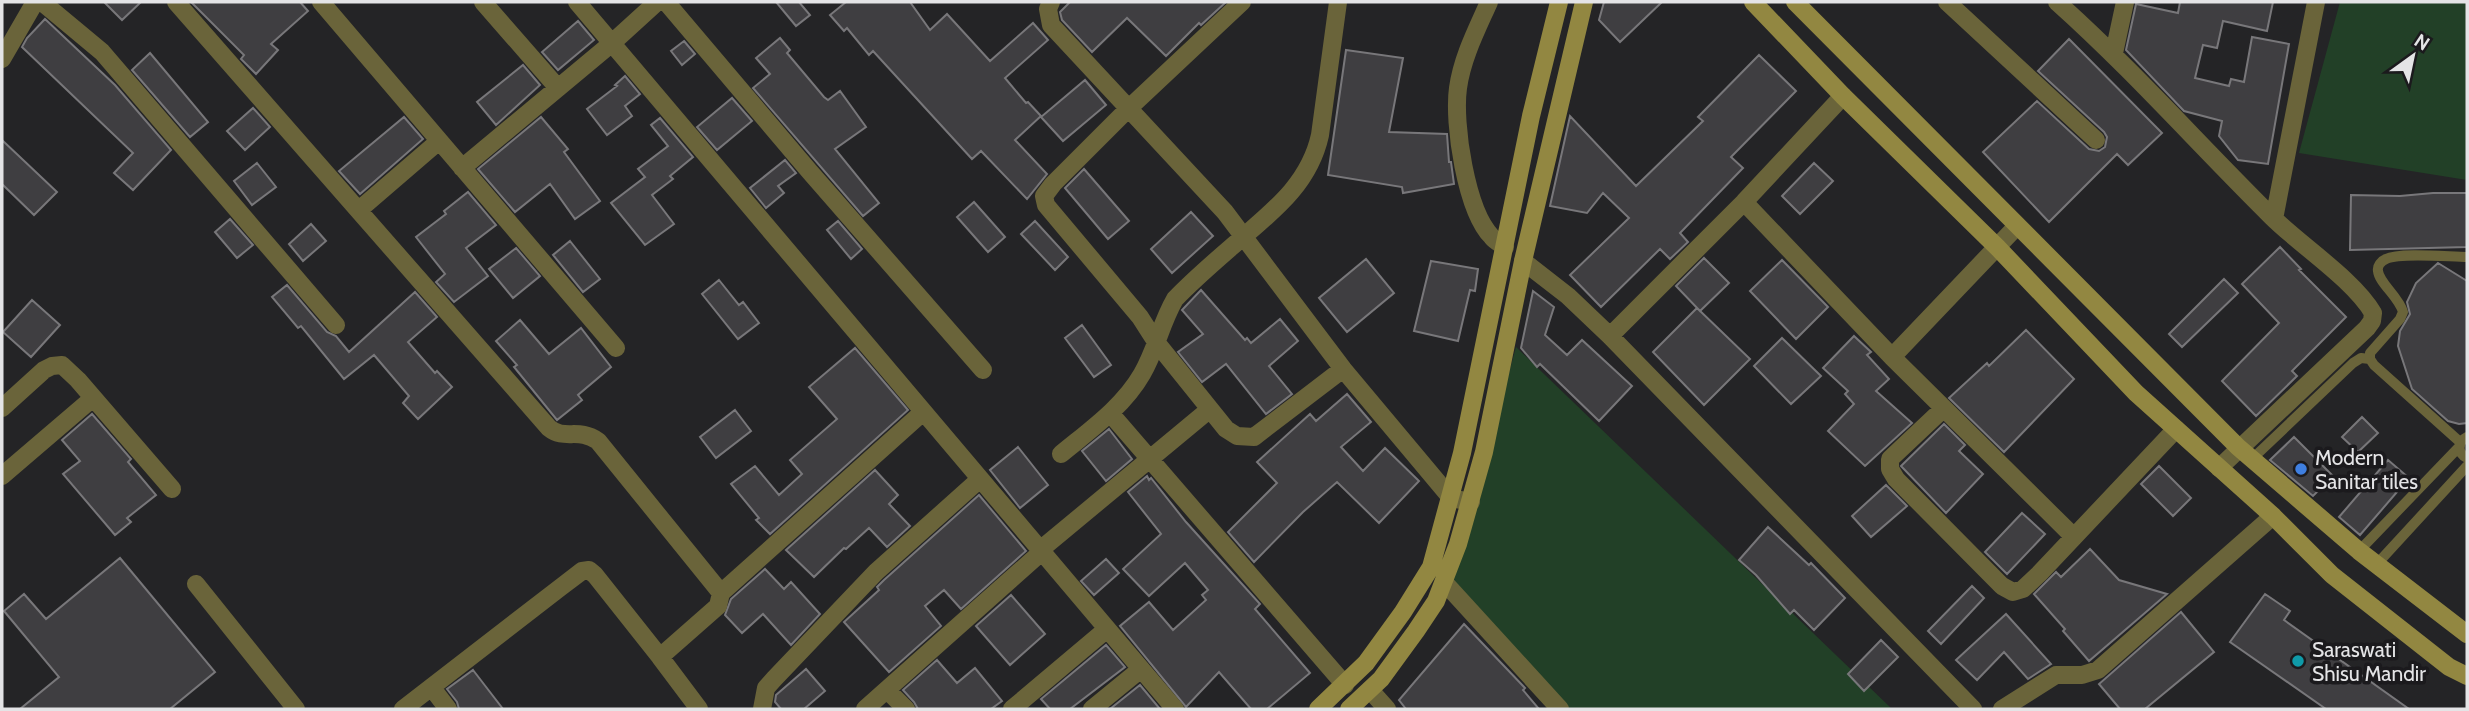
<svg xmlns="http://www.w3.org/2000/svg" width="2469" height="711" font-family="Cabin,sans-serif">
	<rect width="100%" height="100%" fill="#242426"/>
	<!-- green -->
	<path fill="#224027" d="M2340,2H2467V180L2299,153Z
		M1516,347L1892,709H1562L1450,590Z"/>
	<!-- building -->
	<path fill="#3f3e41" stroke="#78777a" stroke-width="2" d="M104,2H141L122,20Z
		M191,2H300L308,11L271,44L278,50L256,74L241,59L244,55Z
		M776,2H799L810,15L796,26Z
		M846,2H910L930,30L947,14L990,61L1033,23L1048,40L1005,78L1026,103L1028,102L1041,116L1015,140L1047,174L1027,199L981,151L972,159L873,51L869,55L847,28L844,31L830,15Z
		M1070,2H1226L1201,25L1199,23L1166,56L1127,18L1092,52L1062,20L1060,12Z
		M1604,2H1662L1620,42L1599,20Z
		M2180,2H2273L2267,31L2223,21L2217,48L2203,45L2195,78L2229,86L2231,79L2244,82L2252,37L2289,44L2268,164L2238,160L2219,136L2222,121L2184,111L2126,50L2136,4L2178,13Z
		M45,19L115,85L171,150L133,190L114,173L133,153L22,47L27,38Z
		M578,21L594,40L558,70L542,52Z
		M780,38L790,50L787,53L824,97L828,100L840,91L866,127L835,149L879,203L863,216L753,88L770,74L756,58Z
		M2069,39L2162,133L2128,165L2117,154L2049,222L1983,152L2037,101L2089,149L2099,151L2105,147L2107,137L2104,132L2038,71Z
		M684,41L695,54L682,65L671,51Z
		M1346,50L1403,58L1389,132L1447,134L1449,162H1451L1454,184L1403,193L1402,187L1328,175Z
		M150,53L208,122L190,137L132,70Z
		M1759,55L1796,91L1731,157L1743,168L1680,233L1688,242L1670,259L1660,249L1601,307L1570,275L1629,218L1603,193L1587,213L1550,206L1570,116L1636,186L1703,121L1698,117Z
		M523,65L540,85L496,125L477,102Z
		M625,76L640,94L625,106L632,116L607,135L587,109L617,86L615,85Z
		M1085,80L1106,105L1063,141L1041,117Z
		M732,98L752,121L717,150L697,127Z
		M253,108L270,127L245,150L227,131Z
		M404,117L423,139L360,194L339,171Z
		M541,117L568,149L564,152L600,201L575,219L550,184L515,212L478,169Z
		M660,118L693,157L670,176L673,179L652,195L674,224L645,245L611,203L645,177L638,169L668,146L651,125Z
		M2,140L57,192L34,215L2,184Z
		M785,160L796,173L778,186L784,193L766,208L750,188Z
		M257,163L276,187L252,205L234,181Z
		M1814,163L1833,181L1800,214L1782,196Z
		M1084,169L1129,221L1108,239L1065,188Z
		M468,192L496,225L466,248L488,276L454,302L436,282L445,274L416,237L446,214L444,211Z
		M2433,193H2467V247L2350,250L2351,195L2400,196Z
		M974,202L1005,237L988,252L957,217Z
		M1191,212L1213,236L1172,273L1151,249Z
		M230,219L253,245L237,258L215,232Z
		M838,221L862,249L851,259L827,230Z
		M1035,221L1068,257L1055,270L1021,234Z
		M311,224L326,241L303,261L289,244Z
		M570,241L600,279L583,292L553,255Z
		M2280,247L2301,269L2299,270L2346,317L2292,371L2297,376L2256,416L2222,381L2279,323L2242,284Z
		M516,248L540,276L513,298L489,269Z
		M1704,258L1729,283L1700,311L1676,286Z
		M1366,259L1394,293L1347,332L1319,298Z
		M1782,260L1828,307L1796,339L1750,291Z
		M1431,261L1478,269L1475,291L1470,290L1458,341L1414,331Z
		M2438,263L2467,281V423L2459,424L2448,421L2412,389L2398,346L2400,331L2410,314L2407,302L2416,283Z
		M2224,279L2238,293L2182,347L2169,334Z
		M719,280L739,305L743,302L759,323L738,339L702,294Z
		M287,285L327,332L336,336L349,352L415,292L437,317L408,342L435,373L437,371L452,387L418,419L403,403L409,396L374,355L344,379L301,326L298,328L272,297Z
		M1201,290L1245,340L1247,338L1251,343L1280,319L1298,341L1269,366L1292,394L1266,414L1226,364L1202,382L1178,352L1203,334L1182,310Z
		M1533,291L1554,307L1545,335L1567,355L1582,340L1632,386L1599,421L1540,364L1537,367L1521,348Z
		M32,300L60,325L31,357L3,332Z
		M1697,308L1750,359L1704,405L1653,352Z
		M520,320L549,354L581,328L611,367L578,395L582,400L557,420L514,367L517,365L496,341Z
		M1082,325L1111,365L1094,377L1065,338Z
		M2026,330L2074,379L2004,452L1949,398L1987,363L1989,366Z
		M1854,336L1871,352L1867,355L1889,379L1876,391L1912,423L1865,466L1828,431L1854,404L1845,394L1848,391L1823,368Z
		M1782,338L1821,376L1791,404L1754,366Z
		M855,348L908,410L770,534L756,520L759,518L731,484L755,466L779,495L802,474L790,460L837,419L809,387Z
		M1347,394L1371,422L1341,447L1363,471L1385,448L1419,481L1379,523L1337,482L1303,512L1254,562L1228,532L1277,483L1257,462L1310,414L1316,421Z
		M735,410L751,431L716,458L700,437Z
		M92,414L131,459L128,462L156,495L127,518L131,522L115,535L63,474L80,461L62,440Z
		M2362,417L2378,433L2358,452L2342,437Z
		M1944,424L1965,445L1959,451L1983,474L1946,513L1901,466Z
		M1109,429L1132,459L1106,481L1082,451Z
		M2294,437L2333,476L2313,496L2270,460Z
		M1018,447L1048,485L1020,508L990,470Z
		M2388,460L2409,478L2360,535L2339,517Z
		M2159,466L2191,498L2173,516L2141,484Z
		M875,470L898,495L889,504L910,526L887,547L869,528L846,549L844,548L814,577L786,550Z
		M1147,476L1149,480L1151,478L1186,522L1260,604L1255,609L1310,673L1267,709H1251L1219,672L1186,707L1120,626L1149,602L1173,630L1206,600L1202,595L1208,590L1185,563L1149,596L1123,569L1161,534L1128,492Z
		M1886,485L1907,506L1871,537L1852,516Z
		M979,495L1026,551L961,609L944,590L925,606L941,626L889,672L844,622L879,590L877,587L884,580Z
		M2022,513L2045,534L2007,574L1985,552Z
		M1768,527L1809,565L1811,563L1845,598L1814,630L1794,610L1790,614L1756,575L1739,560Z
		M2090,549L2119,580L2167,594L2089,661L2063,631L2065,629L2034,594L2056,572L2061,577Z
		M120,558L215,672L170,709H20L59,677L4,611L24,594L46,619Z
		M1106,559L1119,573L1094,595L1081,581Z
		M765,569L784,589L791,582L820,614L791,645L763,614L742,633L725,615L731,599Z
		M1972,586L1984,598L1941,644L1928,631Z
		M2265,594L2290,611L2284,620L2409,709H2326L2230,642Z
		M1011,595L1045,634L1010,665L976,626Z
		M2181,612L2214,652L2145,709H2120L2099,684Z
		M2006,614L2051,664L2028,679L2004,652L1977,680L1956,660Z
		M1464,624L1525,688L1523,690L1539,709H1406L1399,700Z
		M1881,640L1898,657L1864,691L1848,674Z
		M1106,645L1125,667L1070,709H1050L1041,699Z
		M937,660L957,683L975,668L1002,701L991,709H918L914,702L903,690Z
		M806,669L825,691L804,709H781L775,702L776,695Z
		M473,670L503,709H459L457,702L447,689Z
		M1140,685L1160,709H1110Z"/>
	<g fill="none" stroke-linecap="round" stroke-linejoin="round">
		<!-- lane -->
		<path stroke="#6a643a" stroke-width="10" d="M2467,437C2457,442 2457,453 2467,458
			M2460,442L2374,365L2370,359V353L2400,319L2403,312C2399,297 2379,283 2378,271C2377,266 2381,261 2386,259C2400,252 2450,257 2467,257
			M2252,459L2353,363L2361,358L2370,359
			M2359,551L2460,446
			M2376,565L2467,466"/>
		<!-- street -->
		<path stroke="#6a643a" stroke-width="18" d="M42,2L102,52L336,325
			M176,2L549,428C565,441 578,427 598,441L721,593L718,606L660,657
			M321,2L616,348
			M483,2L558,88
			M577,2L1175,709
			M666,2L810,172L983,370
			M1051,2L1048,9L1051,25L1225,212L1343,369L1451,498L1471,502
			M1242,2L1128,109L1053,184L1044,196L1046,205L1140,317L1156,342L1226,429L1237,436L1254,437L1343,369
			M1489,2C1477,29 1462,58 1458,88C1453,123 1466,211 1492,237C1495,241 1501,244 1505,247
			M1947,2L2096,140
			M2057,2C2133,70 2200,146 2272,217C2300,245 2354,280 2373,313L2372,321L2367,328L2219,468
			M2114,53L2125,2
			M2,59L35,2
			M462,168L612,43L657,2
			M1744,202L1892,357
			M360,209L439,141
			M2274,219L2316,2
			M2017,226L1892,357L2074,537
			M1523,261L1568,296L1610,336L1973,709
			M1610,336L1744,202L1843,96
			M2,408L44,370L52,366L62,365L78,380L172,489
			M1943,409L1890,459V469L1896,479L2002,586L2013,592L2023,589L2039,574L2176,429
			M1110,413L1345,685
			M1061,454C1090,430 1123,407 1142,374C1156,350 1161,323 1175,299C1196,277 1220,257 1243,237C1277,208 1310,181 1320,135L1338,2
			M2,476L93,398
			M1444,582L1560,709
			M196,584L296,709
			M721,593L923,412
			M432,688L448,709
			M887,690L906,709
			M1370,690L1387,709
			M403,709L561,587L582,571L589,570L595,575L660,657L699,709
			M762,709L766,688L774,679L876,572L980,479
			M865,709L1037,556L1040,550L1210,409
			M1012,709L1107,629
			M1092,709L1141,669
			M2002,709L2056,675H2082L2098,670L2273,516"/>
		<!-- secondary -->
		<path stroke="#928741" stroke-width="18" d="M1753,2L1843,96L1998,248L2136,393L2273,516L2332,575L2449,667L2467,676
			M1795,2L2238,447L2359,551L2467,634
			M1318,709L1366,663L1403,612L1431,567L1462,453L1531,116L1559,2
			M1349,709L1381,679L1416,631L1436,601L1458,544L1484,452L1523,261L1584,2"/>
	</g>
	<!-- markers -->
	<circle fill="#3f7fe0" stroke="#1b1a1d" stroke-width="2.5" cx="2301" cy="469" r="7"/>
	<circle fill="#0f9aa8" stroke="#1b1a1d" stroke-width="2.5" cx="2298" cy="661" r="7"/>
	<g text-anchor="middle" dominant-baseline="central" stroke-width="7" stroke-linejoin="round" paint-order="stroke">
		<!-- poi labels -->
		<g font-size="21" fill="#e4e4e6" stroke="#1b1a1d" text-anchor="start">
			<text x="2315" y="457">Modern<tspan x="2315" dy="24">Sanitar tiles</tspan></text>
			<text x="2312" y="649">Saraswati<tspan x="2312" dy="24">Shisu Mandir</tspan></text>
		</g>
	</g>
	<!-- border -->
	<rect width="2469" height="711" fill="none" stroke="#e4e4e6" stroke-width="7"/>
	<!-- north arrow -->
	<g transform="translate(2413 56) rotate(33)" stroke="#1b1a1d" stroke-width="5" paint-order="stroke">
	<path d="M0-5L12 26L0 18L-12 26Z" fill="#e4e4e6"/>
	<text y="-10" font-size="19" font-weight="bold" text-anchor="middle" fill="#e4e4e6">N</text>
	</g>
</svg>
